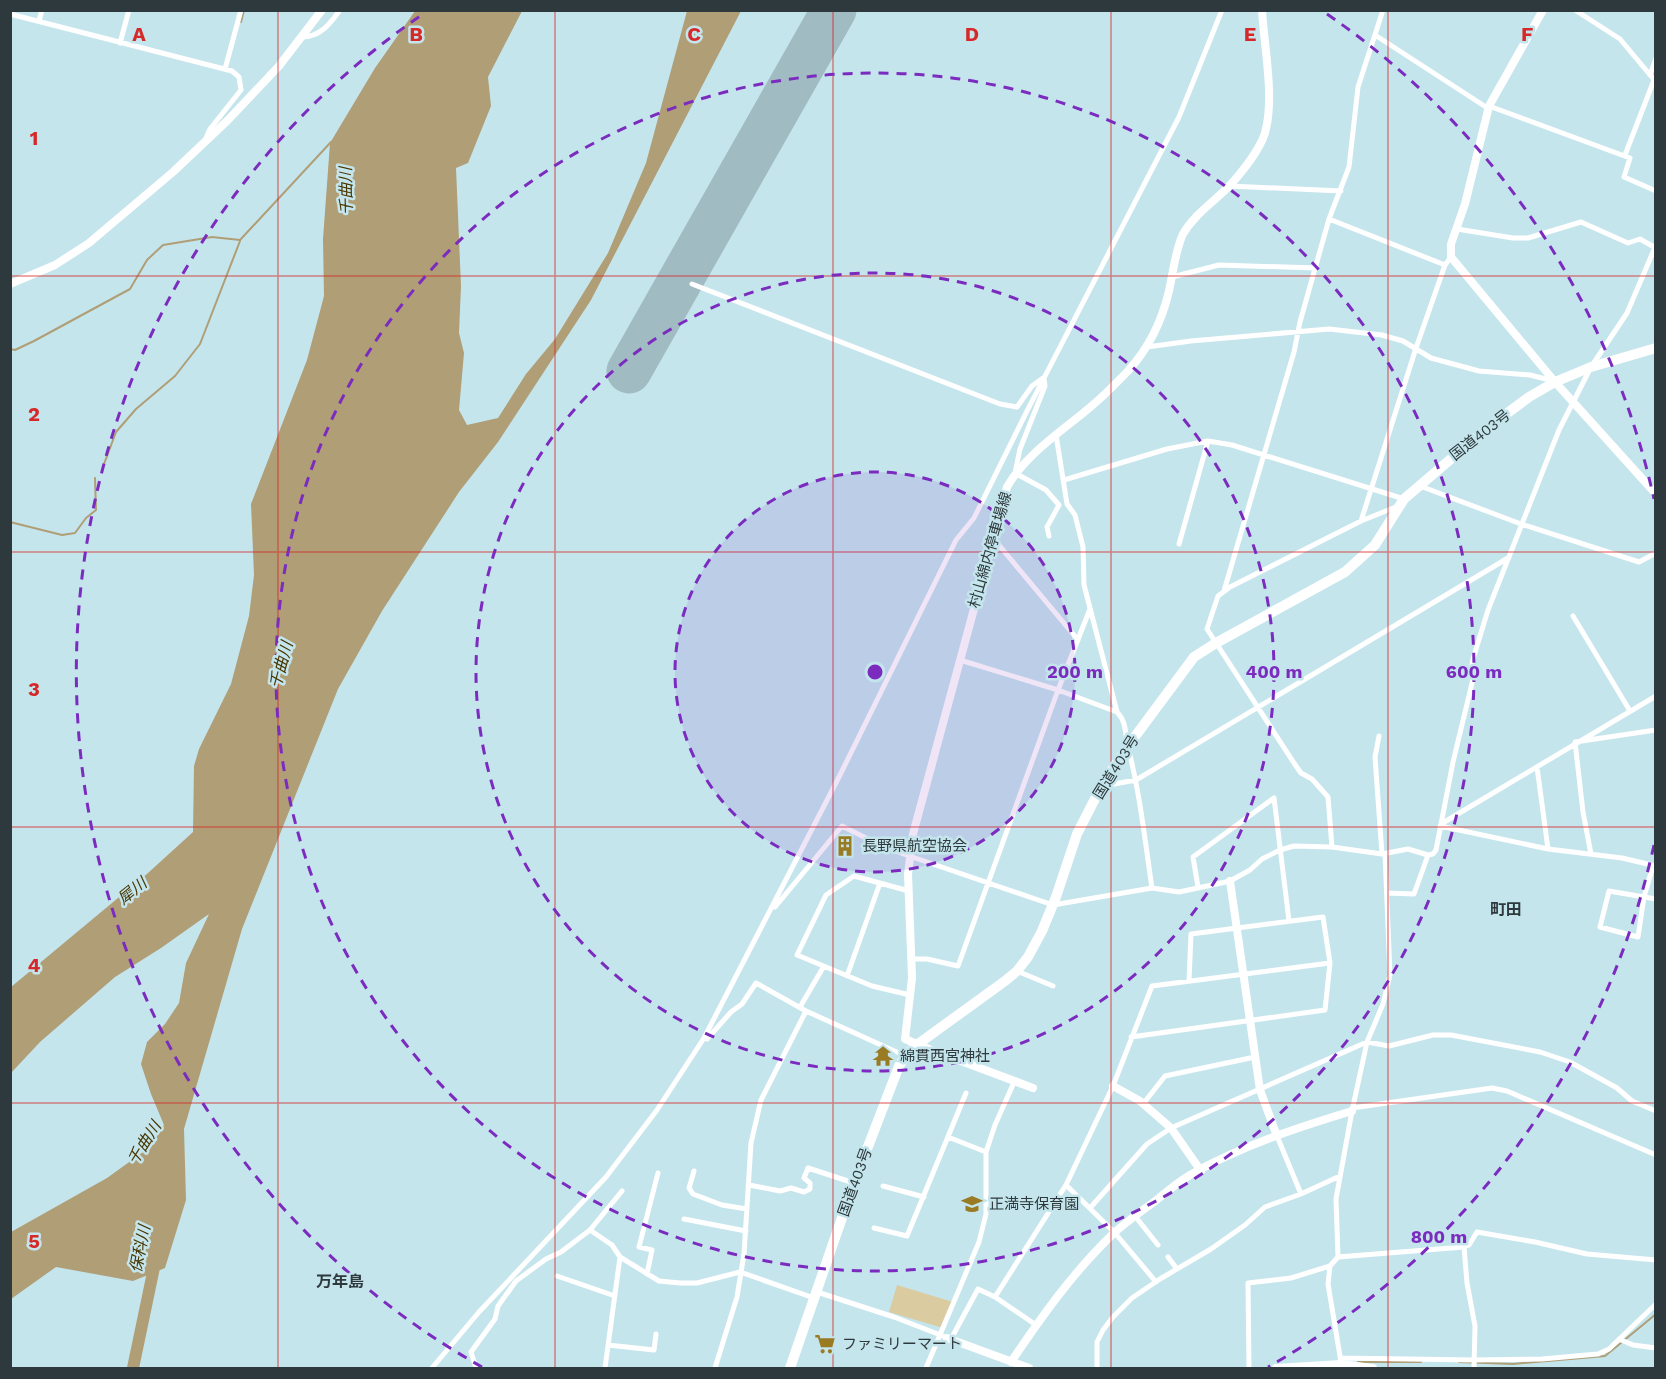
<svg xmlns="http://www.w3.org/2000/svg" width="1666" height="1379" font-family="'Work Sans','Noto Sans JP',sans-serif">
	<rect width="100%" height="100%" fill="#c5e5ed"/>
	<!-- green -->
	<path fill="#dbcba1" d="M897,1285L953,1302L943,1328L889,1312Z"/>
	<!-- water -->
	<path fill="#af9e76" d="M415,11H522L488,77L491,106L468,163L456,168L461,286L459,333L464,353L459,410L467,425L498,418L526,374L555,339L608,253L646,163L687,11H741L591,300L498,442L459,492L382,611L338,689L242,929L184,1129L186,1200L165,1268L133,1281L56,1267L11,1299V1232L107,1178L150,1147L164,1125L151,1094L141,1064L147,1042L165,1024L179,1003L186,963L209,914L161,948L115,977L40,1042L11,1073V987L148,873L193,832L194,766L199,749L231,684L249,616L254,575L251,504L307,360L324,296L323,239L330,143L375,68Z"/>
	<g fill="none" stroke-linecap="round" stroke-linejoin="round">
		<!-- stream -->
		<path stroke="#af9e76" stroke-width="2" d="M241,22L244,10
			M10,349L15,350L34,341L130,289L147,260L163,245L212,237L240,240L331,142
			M104,464L116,432L136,409L175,376L200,344L240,241
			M10,522L62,535L75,533L86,518L96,510L95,478
			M1358,1362H1421
			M1459,1362L1513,1364L1605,1356L1656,1314"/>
		<!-- river -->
		<path stroke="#af9e76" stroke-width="12" d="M133,1368L156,1258"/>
		<!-- runway -->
		<path stroke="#a0bbc2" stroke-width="45" d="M629,371L834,10"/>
		<!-- street -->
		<path stroke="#fff" stroke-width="5" d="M1575,10L1620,39L1656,82
			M10,14L232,71L239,77L241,90L210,129L206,138
			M39,21L42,10
			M1375,35L1489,109
			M302,37C320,37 330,24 340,10
			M120,43L129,10
			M225,69L241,10
			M1650,75L1656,58
			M1489,106L1630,158L1624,177L1656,191
			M1625,155L1654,80
			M1229,186L1341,191
			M1329,219L1445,265
			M1457,229L1513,238H1528L1581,222L1628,243L1640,239L1654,247
			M1172,277L1219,265L1316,268
			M692,284L1000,404L1017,407L1032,386L1043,378
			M1147,347L1191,341L1329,329L1382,335L1403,341L1431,358L1479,371L1530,375L1554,381
			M1044,379L1045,386L1020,449L1015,473L1046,490L1059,505L1047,527L1049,536
			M1056,435L1067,504L1075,515L1083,547L1084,585L1117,712C1127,722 1125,735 1128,747C1140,793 1145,841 1152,888
			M1064,480L1167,449L1208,441L1232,445L1404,499
			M1420,486L1521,524L1639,562L1656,553
			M1361,521L1416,348L1445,265L1451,257
			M993,538L1078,640
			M1179,544L1208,441
			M1224,591L1294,352L1300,322L1329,219L1349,167L1358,87L1383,10
			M1573,616L1630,711
			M960,660L1058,690L1117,712
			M1379,736L1375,757L1382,854
			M1537,767L1548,849
			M1103,786L1136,780L1508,558
			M1441,824L1656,696
			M1440,826L1548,849L1622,858L1656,866
			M1332,847L1328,797L1312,779L1301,773L1294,763L1207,629L1218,596L1230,587L1361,521L1396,507
			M1591,854L1583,812L1575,742L1656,730
			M1653,866L1644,897L1656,899
			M1198,887L1193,857L1274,798L1289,921
			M909,891L854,876L826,895L797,955L872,986L910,995
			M1609,891L1644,897L1638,937L1600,927Z
			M1387,893L1414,894L1428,855
			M775,907L842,826L886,848L1053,905L1152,888L1179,892L1212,885L1230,881L1250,870L1262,859L1280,850L1294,846L1332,847L1382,854L1408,849L1428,855L1433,854L1436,850L1453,762L1473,679L1471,671L1473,659L1488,610L1559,430L1591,367L1627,313L1656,245
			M912,959H927L958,966L1058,690L1090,609
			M1017,971L1053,986
			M847,976L880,883
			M800,1007L824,966
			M1131,1037L1325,1010L1330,963L1323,917L1191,934L1189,981
			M704,1038L707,1039L731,1012L742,1004L756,983L806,1011L901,1054
			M1143,1104L1165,1076L1255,1057
			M1352,1108L1492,1088L1507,1091L1656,1155
			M1277,1136L1301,1194
			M948,1137L986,1152
			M694,1171L689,1188L693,1194L722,1205L747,1209
			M749,1185L780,1191L791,1188L804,1192L810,1189V1183L804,1178L808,1168L854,1183
			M1066,1185L1113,1086L1152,986L1330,963
			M883,1186L924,1197
			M1090,1208L1147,1144L1171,1128L1367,1042L1389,1046L1433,1035H1451L1540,1052L1570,1062L1617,1088L1632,1101L1656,1111
			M1135,1216L1158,1245
			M684,1219L746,1231
			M874,1228L907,1236L966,1093
			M590,1230L622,1191
			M1464,1247L1467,1283L1475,1326L1474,1368
			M1168,1257L1177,1269
			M1338,1257L1464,1247L1469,1245L1477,1232L1535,1242L1587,1254L1656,1260
			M647,1274L652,1250L639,1247L658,1173
			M557,1276L615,1296
			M817,1292L894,1317L943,1336
			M1036,1325L995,1297L1066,1185L1115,1233L1156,1282
			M951,1339L978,1289L995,1297
			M1619,1339L1633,1345L1656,1348
			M608,1345L654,1350L656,1334
			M1341,1358L1474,1360L1542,1359L1598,1354L1609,1349L1656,1304
			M432,1368L479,1312L606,1177L657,1110L704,1038L840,775L956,540L974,518L1028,409L1179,117L1222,10
			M476,1368L471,1352L495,1319L498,1306L516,1281L546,1259L561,1252L590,1230L612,1245L620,1257L659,1281L680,1283H697L740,1272L814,1298
			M605,1368L620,1257
			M715,1368L737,1297L744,1254L751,1143L761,1100L806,1011
			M926,1368L979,1242L986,1214V1152L995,1125L1015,1080
			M1097,1368V1342L1103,1330L1113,1317L1132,1298L1160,1279L1211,1249L1245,1225L1265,1207L1301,1194L1340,1176
			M1249,1368L1248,1283L1291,1278L1330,1266
			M1342,1368L1328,1284L1330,1266L1338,1257L1336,1199L1352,1111L1367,1042L1383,1004L1390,975L1385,854"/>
		<!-- secondary -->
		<path stroke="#fff" stroke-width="8" d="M1543,10L1489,106L1465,204L1451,244V257L1555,382L1656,494
			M10,284L55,265L89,243L173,172L228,120L279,66L322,10
			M1230,881L1260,1090L1277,1136
			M1113,1086L1140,1101L1171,1128L1201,1171
			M1033,1088L929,1049L905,1039L912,978L908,874L913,834L1007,487C1026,453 1067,428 1095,403C1107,393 1117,382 1128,371C1148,349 1162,321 1169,291C1173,273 1175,251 1183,234C1195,213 1217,200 1233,182C1245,168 1259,151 1265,133C1275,97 1264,47 1262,10
			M947,1338L1029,1368
			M1011,1362C1042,1316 1074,1271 1114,1233C1126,1222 1140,1212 1154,1202C1165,1193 1177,1183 1190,1175C1241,1146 1296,1128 1352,1111
			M1276,1368L1341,1364L1373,1368"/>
		<!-- highway -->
		<path stroke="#fff" stroke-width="10" d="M790,1368L854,1183L899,1066L906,1055L918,1044L1005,981L1017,971L1028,957L1042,931L1056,897L1077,834L1103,783L1128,746L1194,657L1216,643L1345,572L1375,545L1404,499L1486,429L1529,397L1555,382L1591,367L1656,348"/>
	</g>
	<!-- grid -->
	<path fill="none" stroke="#d62828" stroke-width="1.5" stroke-opacity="0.55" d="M278,10V1368M555,10V1368M833,10V1368M1111,10V1368M1388,10V1368M10,276H1656M10,552H1656M10,827H1656M10,1103H1656"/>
	<!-- distance rings -->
	<circle cx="875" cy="672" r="200" fill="#7b2cbf" fill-opacity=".12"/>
	<g fill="none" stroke="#7b2cbf" stroke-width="3" stroke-dasharray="10 8">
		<circle cx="875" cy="672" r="200"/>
		<circle cx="875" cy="672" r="399"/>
		<circle cx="875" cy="672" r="599"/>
		<path d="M1654 845A798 798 0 0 1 1268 1367M482 1367A798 798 0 0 1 423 14M1327 14A798 798 0 0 1 1654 499"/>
	</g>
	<!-- icons -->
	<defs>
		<g id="building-bare" transform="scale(1.62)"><path d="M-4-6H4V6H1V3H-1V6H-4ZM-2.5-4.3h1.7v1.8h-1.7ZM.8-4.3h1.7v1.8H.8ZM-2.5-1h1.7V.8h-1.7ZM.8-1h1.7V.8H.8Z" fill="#997b24" stroke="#c5e5ed" stroke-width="2.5" paint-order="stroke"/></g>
		<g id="temple-bare" transform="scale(1.62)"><path d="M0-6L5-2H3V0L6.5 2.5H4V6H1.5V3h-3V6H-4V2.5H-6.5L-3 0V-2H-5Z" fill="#997b24" stroke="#c5e5ed" stroke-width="2.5" paint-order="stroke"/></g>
		<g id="school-bare" transform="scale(1.62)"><path d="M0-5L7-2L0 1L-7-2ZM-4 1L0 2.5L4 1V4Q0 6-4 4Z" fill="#997b24" stroke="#c5e5ed" stroke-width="2.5" paint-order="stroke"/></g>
		<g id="supermarket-bare" transform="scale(1.62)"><path d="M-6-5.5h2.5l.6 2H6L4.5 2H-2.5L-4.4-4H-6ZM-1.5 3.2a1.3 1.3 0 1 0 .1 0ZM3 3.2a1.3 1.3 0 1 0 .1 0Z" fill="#997b24" stroke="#c5e5ed" stroke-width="2.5" paint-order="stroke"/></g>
	</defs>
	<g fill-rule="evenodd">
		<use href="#building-bare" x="845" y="846"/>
		<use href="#temple-bare" x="883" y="1056"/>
		<use href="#school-bare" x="972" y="1204"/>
		<use href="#supermarket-bare" x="825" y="1344"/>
	</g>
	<g text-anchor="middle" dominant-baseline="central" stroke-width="5" stroke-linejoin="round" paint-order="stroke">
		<!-- street labels -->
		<g font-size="15" fill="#2d393c" stroke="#c5e5ed">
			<text transform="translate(1480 435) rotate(-38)">国道403号</text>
			<text transform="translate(990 550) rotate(-74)">村山綿内停車場線</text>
			<text transform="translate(1116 767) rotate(-58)">国道403号</text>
			<text transform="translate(855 1182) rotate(-70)">国道403号</text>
		</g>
		<!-- poi labels -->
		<g font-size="15" fill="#2d393c" stroke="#c5e5ed" text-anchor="start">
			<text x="862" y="846">長野県航空協会</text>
			<text x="900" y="1056">綿貫西宮神社</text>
			<text x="989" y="1204">正満寺保育園</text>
			<text x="842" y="1344">ファミリーマート</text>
		</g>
		<!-- water labels -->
		<g font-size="16" font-style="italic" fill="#483600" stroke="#c5e5ed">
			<text transform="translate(346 191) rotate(-91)">千曲川</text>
			<text transform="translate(281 665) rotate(-75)">千曲川</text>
			<text transform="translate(132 891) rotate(-39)">犀川</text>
			<text transform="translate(144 1143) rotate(-58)">千曲川</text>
			<text transform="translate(140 1249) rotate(-79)">保科川</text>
		</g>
		<!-- neighbourhood labels -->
		<g font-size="16" font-weight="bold" fill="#2d393c" stroke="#c5e5ed">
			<text x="1506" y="909">町田</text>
			<text x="340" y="1281">万年島</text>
		</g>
	</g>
	<g font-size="20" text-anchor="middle" font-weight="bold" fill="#d62828" stroke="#c5e5ed" stroke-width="5" stroke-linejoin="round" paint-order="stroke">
		<text x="139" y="41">A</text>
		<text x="416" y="41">B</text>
		<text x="694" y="41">C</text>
		<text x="972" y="41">D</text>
		<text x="1250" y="41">E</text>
		<text x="1527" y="41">F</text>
		<text x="34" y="145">1</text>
		<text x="34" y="421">2</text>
		<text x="34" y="696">3</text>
		<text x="34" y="972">4</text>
		<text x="34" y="1248">5</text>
	</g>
	<circle cx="875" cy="672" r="9" fill="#7b2cbf" stroke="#c5e5ed" stroke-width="3"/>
	<g font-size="18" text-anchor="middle" font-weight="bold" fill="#7b2cbf" stroke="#c5e5ed" stroke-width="5" stroke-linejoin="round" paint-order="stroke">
		<text x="1075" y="678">200 m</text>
		<text x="1274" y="678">400 m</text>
		<text x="1474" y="678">600 m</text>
		<text x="1439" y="1243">800 m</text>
	</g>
	<!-- border -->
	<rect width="1666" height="1379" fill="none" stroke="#2d393c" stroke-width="24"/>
</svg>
